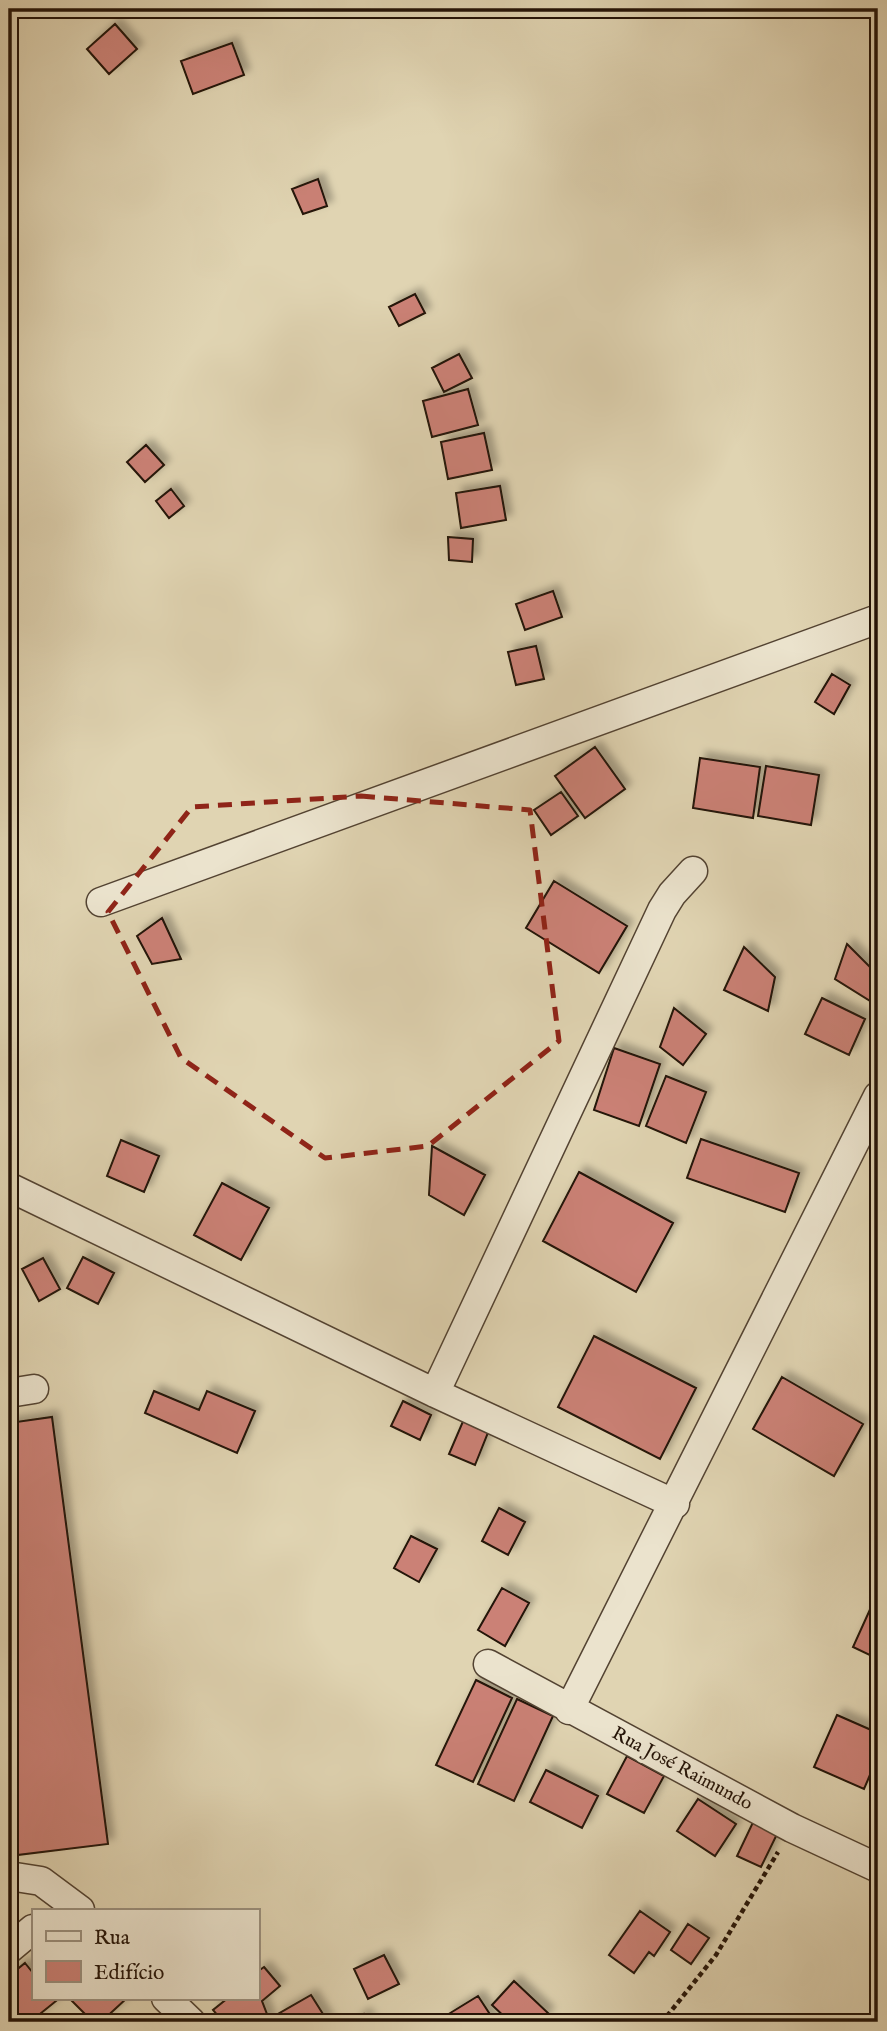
<svg xmlns="http://www.w3.org/2000/svg" width="887" height="2031" font-family="'IM FELL English',serif">
	<defs>
		<filter id="shadow"><feDropShadow dx="6" dy="-6" stdDeviation="3.5" flood-color="#0004"/></filter>
	</defs>
	<rect width="100%" height="100%" fill="#e0d4b2"/>
	<filter id="stains"><feTurbulence type="fractalNoise" baseFrequency=".00286" numOctaves="4"/><feColorMatrix values="0 0 0 0 .2 0 0 0 0 .09 0 0 0 0 .02 0 0 0 .5 -.17"/></filter>
	<radialGradient id="worn" r=".72"><stop offset=".6" stop-color="#630" stop-opacity="0"/><stop offset="1" stop-color="#630" stop-opacity=".3"/></radialGradient>
	<!-- building -->
	<path fill="#cb8176" stroke="#241307" stroke-width="2" filter="url(#shadow)" d="M115,24L137,49L109,74L87,49Z
		M232,43L244,75L193,94L181,61Z
		M318,179L327,206L303,214L292,189Z
		M415,294L425,313L399,326L389,307Z
		M459,354L472,378L444,392L432,368Z
		M468,389L478,425L432,437L423,401Z
		M484,433L492,470L448,479L441,442Z
		M146,445L164,465L145,482L127,462Z
		M500,486L506,520L461,528L456,493Z
		M171,489L184,506L169,518L156,501Z
		M448,537L473,539L472,562L449,560Z
		M553,591L562,617L525,630L516,604Z
		M536,646L544,679L516,685L508,652Z
		M832,674L850,685L834,714L815,702Z
		M595,747L625,789L585,818L555,776Z
		M700,758L760,767L753,818L693,808Z
		M766,766L819,775L811,825L758,816Z
		M561,792L578,816L551,835L534,810Z
		M554,881L627,926L599,973L526,928Z
		M162,918L181,959L152,964L137,936Z
		M847,944L878,975L875,1004L835,979Z
		M744,947L775,977L768,1011L724,990Z
		M822,998L865,1019L849,1055L805,1034Z
		M674,1008L706,1034L683,1065L660,1047Z
		M614,1048L660,1064L639,1126L594,1110Z
		M666,1076L706,1092L686,1143L646,1126Z
		M701,1139L799,1173L785,1212L687,1178Z
		M121,1140L159,1156L144,1192L107,1176Z
		M432,1146L485,1175L464,1215L429,1195Z
		M579,1172L673,1223L636,1292L543,1241Z
		M222,1183L269,1208L241,1260L194,1235Z
		M83,1257L114,1273L98,1304L67,1288Z
		M43,1258L60,1289L39,1301L22,1269Z
		M594,1336L696,1388L660,1459L558,1407Z
		M782,1377L863,1424L834,1476L753,1429Z
		M154,1391L199,1410L207,1391L255,1411L237,1453L145,1413Z
		M403,1401L431,1415L420,1440L391,1426Z
		M52,1417L108,1844L9,1856V1423Z
		M464,1419L489,1430L475,1465L449,1454Z
		M499,1508L525,1522L508,1555L482,1541Z
		M411,1536L437,1549L419,1582L394,1568Z
		M502,1588L529,1603L505,1646L478,1630Z
		M877,1594L878,1595V1659L853,1647Z
		M476,1680L512,1698L473,1782L436,1765Z
		M517,1699L553,1716L514,1801L478,1784Z
		M837,1715L878,1733V1756L864,1789L814,1767Z
		M627,1756L664,1776L644,1813L607,1794Z
		M546,1770L598,1796L582,1828L530,1802Z
		M698,1799L736,1824L715,1856L677,1831Z
		M756,1816L780,1828L761,1867L737,1856Z
		M640,1911L670,1932L654,1956L649,1952L634,1973L609,1955Z
		M688,1924L709,1938L691,1964L671,1950Z
		M384,1955L399,1984L368,1999L354,1969Z
		M25,1963L33,1973V1998H53L56,2001L30,2022H23L9,2004V1976Z
		M264,1967L280,1986L262,2001L270,2022H223L213,2010L228,1998H257V1972Z
		M514,1981L548,2013L540,2022H510L492,2005Z
		M311,1995L328,2022H282L278,2014Z
		M478,1996L495,2022H451L447,2015Z
		M69,1998H127L101,2022H93Z
		M364,2014L370,2022H354Z"/>
	<g fill="none" stroke-linecap="round" stroke-linejoin="round">
		<!-- street casing -->
		<g stroke="#534332" stroke-width="31">
			<path id="street" d="M101,902L878,619
				M9,1187L435,1393L675,1504
				M9,1393L34,1389
				M435,1393L662,910L672,894L693,871
				M488,1664L792,1828L878,1868
				M569,1710L878,1096
				M9,1876L41,1881L80,1910
				M9,1949L33,1929
				M166,1998L191,2022"/>
		</g>
		<!-- path -->
		<path stroke="#241307" stroke-width="4.5" stroke-dasharray="5 3.5" stroke-linecap="butt" d="M667,2016L716,1955L778,1852"/>
		<!-- street -->
		<use href="#street" stroke="#ebe3cd" stroke-width="28"/>
	</g>
	<!-- marked area -->
	<path fill="none" stroke="#8f2418" stroke-width="5" stroke-dasharray="14 9" stroke-linejoin="round" d="M361,796L530,810L559,1041L428,1146L325,1158L181,1058L108,912L192,807Z"/>
	<g text-anchor="middle" dominant-baseline="central" stroke-width="7" stroke-linejoin="round" paint-order="stroke">
		<!-- street labels -->
		<g font-size="19" fill="#241307" stroke="#ebe3cd">
			<text transform="translate(682 1769) rotate(28)">Rua José Raimundo</text>
		</g>
	</g>
	<!-- margin -->
	<rect width="887" height="2031" fill="none" stroke="#e0d4b2" stroke-width="35"/>
	<rect x="10" y="10" width="866" height="2010" fill="none" stroke="#241307" stroke-width="3.5"/>
	<rect x="18" y="18" width="852" height="1996" fill="none" stroke="#241307" stroke-width="2"/>
	<!-- legend -->
	<rect x="32" y="1909" width="228" height="91" fill="#ebe3cd" stroke="#9b907e" stroke-width="2"/>
	<rect x="46" y="1931" width="35" height="10" fill="#ebe3cd" stroke="#9b907e" stroke-width="2"/>
	<text x="94" y="1944" font-size="21" fill="#241307">Rua</text>
	<rect x="46" y="1961" width="35" height="21" fill="#cb8176" stroke="#9b907e" stroke-width="2"/>
	<text x="94" y="1979" font-size="21" fill="#241307">Edifício</text>
	<rect width="100%" height="100%" filter="url(#stains)"/>
	<rect width="100%" height="100%" fill="url(#worn)"/>
</svg>
